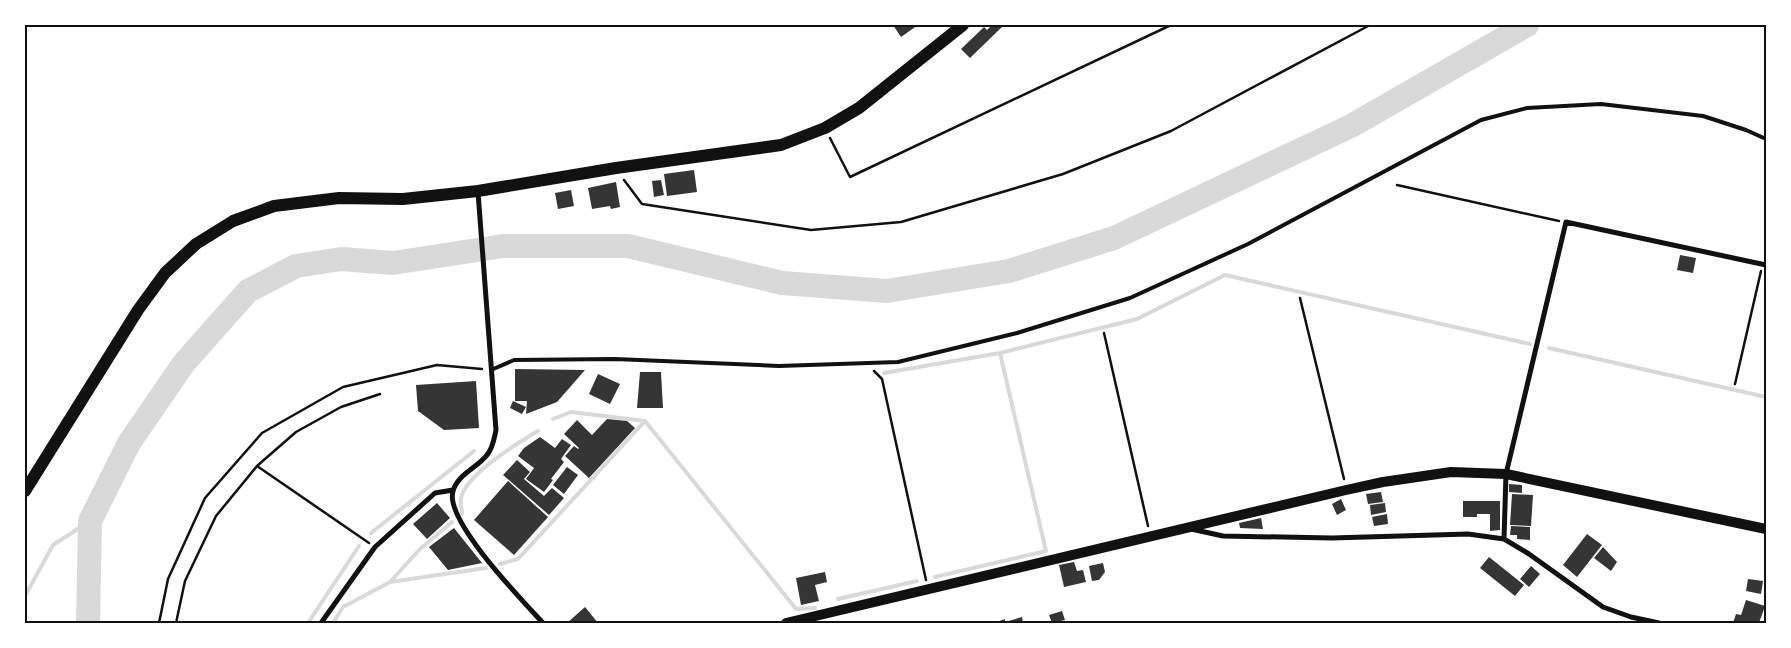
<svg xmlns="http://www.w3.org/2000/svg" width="1791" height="648" font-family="Jost,sans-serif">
	<rect width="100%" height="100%" fill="#fff"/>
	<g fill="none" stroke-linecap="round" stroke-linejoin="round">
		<!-- stream -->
		<path stroke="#d9d9d9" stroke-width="4" d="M1549,348L1766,397
			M884,373L1000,353
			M553,419L571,412L645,421
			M462,514C462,509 460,503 461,498C466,474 518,443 538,431
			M371,533L474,451
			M500,564L518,559L645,421L796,609L815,608
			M935,577L1046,551L1000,353L1137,319L1225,275L1530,344
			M390,582L486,568
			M25,596L53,545L90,521
			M838,599L917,581
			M308,623L359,546
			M333,623L343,607L390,582L420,549L452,522"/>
		<!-- river -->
		<path stroke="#d9d9d9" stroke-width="24" d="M88,623L90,521L129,443L184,363L248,291L296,266L341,259L393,263L503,246H628L782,283L887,291L1009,271L1114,238L1351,126L1527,25"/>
	</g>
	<!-- building -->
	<path fill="#353535" d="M893,25H918L901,37Z
		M992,25H1004L970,58L961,49L984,27L987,30Z
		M694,170L697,192L667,196L664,174Z
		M661,180L664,195L654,197L652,181Z
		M616,182L620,207L611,209L610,206L592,209L588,188Z
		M571,190L574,206L558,209L555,193Z
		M1680,255L1696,258L1693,273L1677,270Z
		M515,369L585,370L557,402L526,414L527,401H515Z
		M640,372H661L663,408H637Z
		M598,374L620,384L610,404L589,394Z
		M476,381L479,428L444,430L418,411L416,385Z
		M513,401L526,407L522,414L510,408Z
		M607,419L627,421L635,428L589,478L565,456L574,446L578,449L579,448L564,434L577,420L592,435Z
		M540,437L555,448L562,439L571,445L561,459L564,462L551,479L553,480L544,492L526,479L534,468L518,456L524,448Z
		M517,460L530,472L524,479L544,496L552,488L564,498L549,515L503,475Z
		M567,467L578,475L564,494L553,485Z
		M508,481L548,517L514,555L474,520Z
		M1509,484L1522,485V493L1509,492Z
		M1381,492L1383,502L1368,504L1366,494Z
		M1512,494L1533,495L1531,526L1510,525Z
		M1341,499L1346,510L1337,515L1332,504Z
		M1463,501H1500V530L1490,531V514H1477V517H1463Z
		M437,503L450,518L427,539L413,524Z
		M1385,503L1386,512L1371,515L1370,505Z
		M1387,514L1388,524L1374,526L1372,517Z
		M1261,518L1263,529L1240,528L1239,523Z
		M1511,526L1530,527V540L1517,539V535H1510Z
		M454,528L482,563L448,570L429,547Z
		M1587,534L1602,545L1577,577L1563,565Z
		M1603,547L1617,562L1611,571L1594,558Z
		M1489,557L1524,585L1515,596L1480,568Z
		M1074,562L1077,571L1083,570L1086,582L1064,587L1059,565Z
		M1103,563L1105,572L1099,580L1092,581L1089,566Z
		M1531,566L1540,574L1529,587L1520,579Z
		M825,572L827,582L815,585L819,601L801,605L796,578Z
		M1748,579L1763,581L1761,594L1746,591Z
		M1746,600L1765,606L1759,623H1733L1736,614L1741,615Z
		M585,607L598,623H567Z
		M1062,611L1065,620L1052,623L1049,615Z
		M1022,617L1023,623H994L1005,619V622Z"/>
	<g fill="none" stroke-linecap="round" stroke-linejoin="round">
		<!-- path -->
		<path stroke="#111" stroke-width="2.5" d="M830,138L850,177L1171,25
			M624,180L642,204L811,230L901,222L1063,174L1171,131L1370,25
			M1397,185L1559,221
			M1300,298L1344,479
			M1104,333L1148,526
			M874,371L882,379L926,580
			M1735,384L1761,271
			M257,466L369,543
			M159,623L168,579L205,498L262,433L343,387L437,365L482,369
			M176,623L185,581L216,516L257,466L296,432L341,407L380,394"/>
		<!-- service -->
		<path stroke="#111" stroke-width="4" d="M491,370L514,360L615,359L779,366L898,362L1017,333L1130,298L1248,244L1481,120L1527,108L1601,104L1703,116L1746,130L1766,139"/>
		<!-- minor -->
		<path stroke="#111" stroke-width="5" d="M478,192L496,430C494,439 493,448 487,455C477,468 458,474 453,491C444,520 522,600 543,623
			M1191,529L1223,536L1332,538L1468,534L1504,539L1529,554L1603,607L1631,617L1659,623
			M1504,539L1506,474L1566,222L1766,265
			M321,623L375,547L435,493L453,490"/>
		<!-- secondary -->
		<path stroke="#111" stroke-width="10" d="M786,623L1346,490L1383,482L1451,472L1506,474L1766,529"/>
		<!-- primary -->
		<path stroke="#111" stroke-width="12" d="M25,491L138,310L165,273L196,244L233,221L274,206L339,198L403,199L478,191L616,168L781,145L825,128L859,108L963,25"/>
	</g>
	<!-- border -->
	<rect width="1791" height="648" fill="none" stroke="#ffffff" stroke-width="52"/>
	<rect x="26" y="26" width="1739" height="596" fill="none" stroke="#111" stroke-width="2"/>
</svg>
